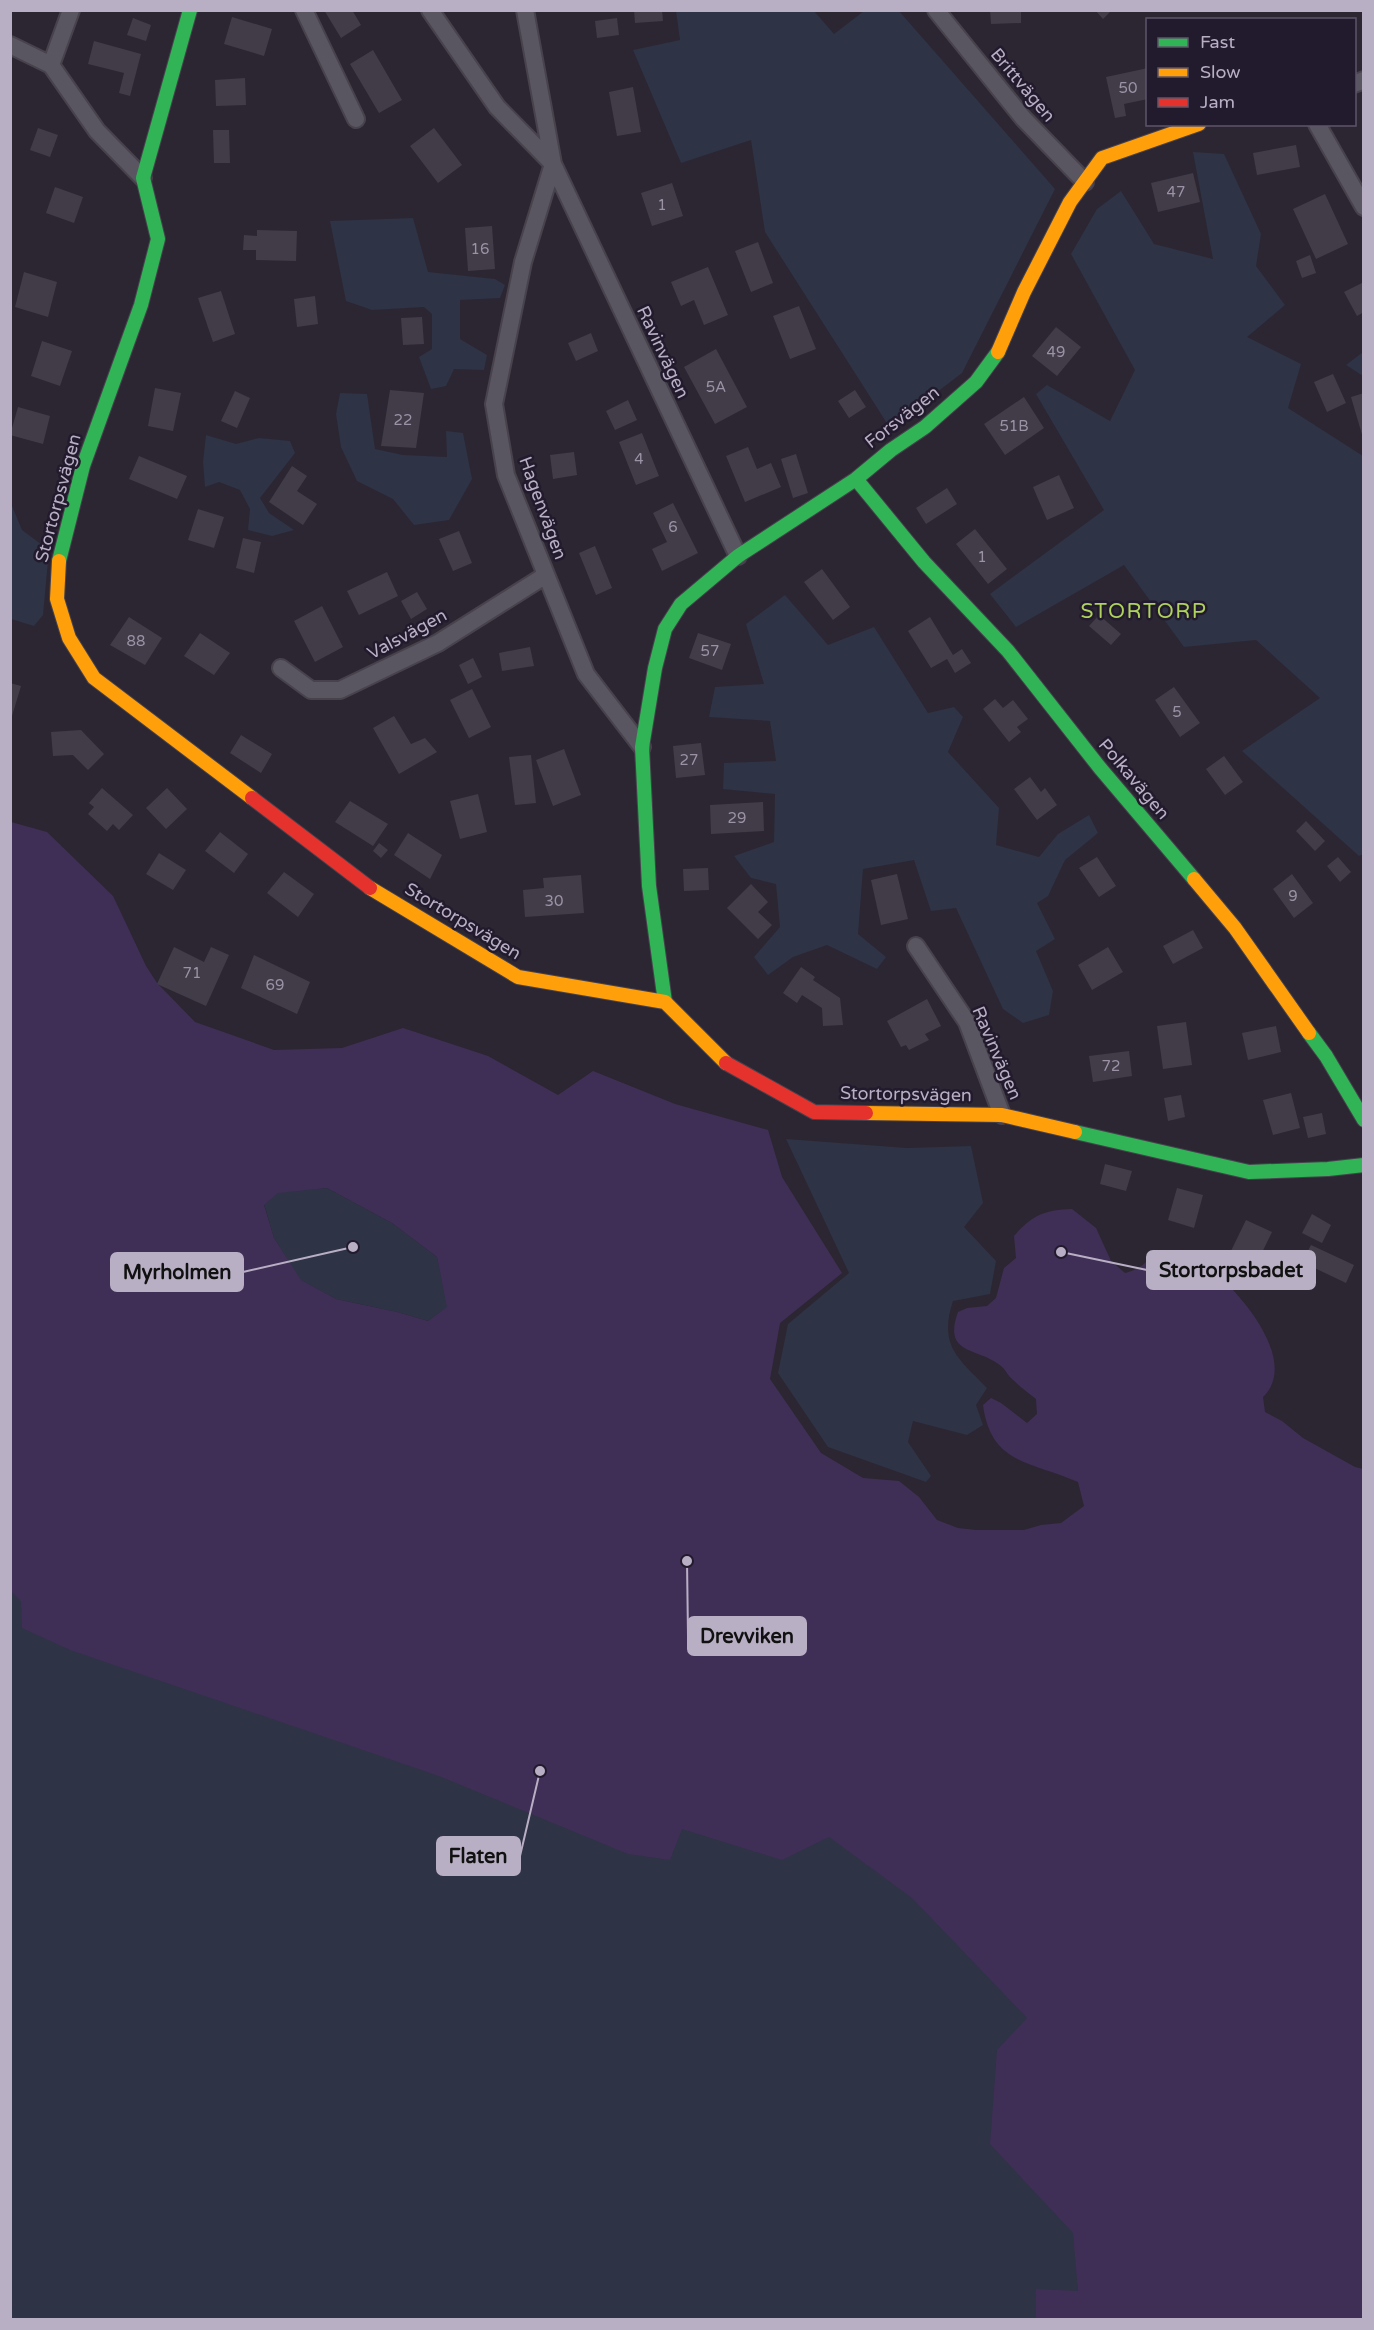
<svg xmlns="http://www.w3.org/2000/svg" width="1374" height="2330" font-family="'Varela Round',sans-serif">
	<rect width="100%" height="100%" fill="#2c2633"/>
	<!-- green -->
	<path fill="#2e3345" d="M676,11H814L834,34L864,11H899L1055,189L962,373L890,428L765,232L751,140L681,163L633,50L680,40Z
		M1193,152L1224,154L1261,234L1256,266L1285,305L1247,337L1301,364L1288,408L1363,456L1364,854L1359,856L1242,751L1320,698L1256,640L1184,647L1124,565L1016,627L990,594L1104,510L1036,394L1047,385L1110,421L1135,370L1071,254L1097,209L1121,191L1154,244L1213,259Z
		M413,218L428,272L495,279L505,285L500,298L460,300V339L487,355L484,370L454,369L446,386L431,389L419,357L432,349V314L424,307L372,310L346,301L330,221Z
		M1363,352V376L1346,365Z
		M340,393L367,394L375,449L403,455L447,457L446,431L463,433L472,479L449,520L414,525L393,499L357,481L341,447L336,414Z
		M206,435L236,444L259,438L290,441L295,453L260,498L269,513L294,530L272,536L248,530L250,509L240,490L219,482L205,487L203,462Z
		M10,501L22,530L49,550L43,615L34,626L11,619Z
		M785,595L828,645L874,627L928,713L954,707L963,717L948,752L999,808L996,845L1039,857L1058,834L1089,815L1098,833L1065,860L1048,896L1037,903L1055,939L1036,951L1053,991L1049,1015L1023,1023L1003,1009L956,908L931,911L914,860L863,869L858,934L886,957L877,969L827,945L793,957L768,975L754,957L780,927L776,884L751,878L734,856L774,842L775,794L723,789L724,763L776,761L770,721L709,717L715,687L764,684L746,624Z
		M786,1139L907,1148L971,1146L983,1203L964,1227L996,1261L990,1294L953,1301C938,1346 959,1359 987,1388L976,1405L983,1425L967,1435L913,1421L908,1442L931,1476L926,1482L828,1447L778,1373L788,1324L849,1273Z
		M327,1188L392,1223L437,1257L448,1307L428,1321L397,1312L336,1299L300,1280L274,1238L264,1204L278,1192Z
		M11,1292L774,1636L1363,2319H11Z"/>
	<!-- water -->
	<path fill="#3f2f56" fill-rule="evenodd" d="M11,822L47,832L113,896L146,966L157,983L195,1022L274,1050L342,1048L403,1028L488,1056L558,1095L593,1071L675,1104L768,1130L782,1177L842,1273L780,1323L770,1379L821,1453L863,1478L899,1481L919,1497L937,1520L958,1528L976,1530H1024L1041,1525L1061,1523L1084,1506L1078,1482C1031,1461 991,1465 983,1405L991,1398L1001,1403L1027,1423L1037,1414L1036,1399C1027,1392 1018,1385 1010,1377C1007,1374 1005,1369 1001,1366C979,1347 942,1356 958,1312L967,1308L987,1306L996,1298L1004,1268L1016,1258L1014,1236C1032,1215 1045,1210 1072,1209L1096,1228L1111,1261L1125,1273C1129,1272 1134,1270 1138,1268C1148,1263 1151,1252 1164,1253C1181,1253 1214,1271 1226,1283C1251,1307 1296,1365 1263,1397L1265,1412L1282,1421L1303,1438L1355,1467L1363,1469V2319H1036V2289L1078,2291L1073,2233L990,2144L997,2050L1027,2018L912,1898L829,1837L782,1860L682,1829L670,1860L628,1854L439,1776L70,1650L22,1628L21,1601L11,1591ZM327,1188L392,1223L437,1257L447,1307L428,1321L397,1312L336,1299L301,1280L274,1238L264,1205L278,1193Z"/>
	<!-- building -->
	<path fill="#413c48" d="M324,10H352L361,25L341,38Z
		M634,10H662L663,21L635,23Z
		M990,10H1021V23L991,24Z
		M1095,10H1112L1103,19Z
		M232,17L272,29L264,56L224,44Z
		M133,18L151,25L146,41L127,35Z
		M617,18L619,35L597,38L595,21Z
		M94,41L141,54L130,96L119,93L124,73L88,64Z
		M373,50L402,100L379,113L350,64Z
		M1148,68V99L1124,104L1126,116L1115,118L1106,77Z
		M245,78L246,105L216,106L215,80Z
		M633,87L641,132L617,136L609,92Z
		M38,128L58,135L50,157L30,150Z
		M434,128L462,165L438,183L410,146Z
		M213,130H229L230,163H214Z
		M1296,145L1300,167L1257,175L1253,153Z
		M1193,173L1200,202L1158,212L1151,183Z
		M672,183L683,216L652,226L641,193Z
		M55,187L83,197L74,223L46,213Z
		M1325,194L1348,244L1316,259L1293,209Z
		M492,226L495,269L468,271L465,228Z
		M257,230L297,231L296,261L256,260V250H243L244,235L257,236Z
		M758,242L773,283L751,292L735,251Z
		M1310,255L1316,273L1302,278L1296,261Z
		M708,267L728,315L704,325L694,300L681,306L671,282Z
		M24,272L57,282L48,317L15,307Z
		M1364,282V312L1357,316L1344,292Z
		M221,291L235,334L213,342L198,298Z
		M315,296L318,324L297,327L294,299Z
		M799,306L816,349L790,359L773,316Z
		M422,317L424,344L403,345L401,318Z
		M1056,327L1081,347L1057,376L1032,356Z
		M591,333L598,351L576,361L568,343Z
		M42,341L72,351L60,386L31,376Z
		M716,349L747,407L715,424L684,367Z
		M1333,374L1346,403L1327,412L1314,382Z
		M155,388L181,393L173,431L148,426Z
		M390,390L424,393L416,448L381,446Z
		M855,390L866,407L849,418L838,401Z
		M235,391L250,398L237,428L221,421Z
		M1364,393V438H1363L1351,397Z
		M1024,397L1044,428L1005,455L984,424Z
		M628,400L637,420L615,430L606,411Z
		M18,407L50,416L43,444L10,435Z
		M642,433L659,476L636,485L619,442Z
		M748,447L757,469L771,463L781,487L745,502L726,456Z
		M574,452L577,475L553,479L550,455Z
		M796,454L808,493L793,498L781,459Z
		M139,456L187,476L177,499L129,479Z
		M292,466L307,476L297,491L317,504L303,525L269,502Z
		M1059,475L1074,508L1047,520L1033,487Z
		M947,488L957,504L926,524L916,508Z
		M673,503L698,553L662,571L652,549L667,542L653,513Z
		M198,509L224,517L214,548L188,540Z
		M975,529L1007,569L988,584L956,544Z
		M459,531L472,563L453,571L439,539Z
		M243,538L261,542L254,573L236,568Z
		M595,546L612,588L596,595L579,553Z
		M822,569L850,607L833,620L804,582Z
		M387,572L398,596L359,615L347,591Z
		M417,592L427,609L411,619L401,601Z
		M322,606L343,647L315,662L294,621Z
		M1099,615L1121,634L1111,645L1089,626Z
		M129,617L162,638L145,665L110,645Z
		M930,617L953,655L962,649L971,663L955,673L947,659L931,668L908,631Z
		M200,633L230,653L214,675L184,656Z
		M698,633L731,644L722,670L689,658Z
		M530,647L534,666L502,671L499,653Z
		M473,658L482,677L468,684L459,665Z
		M10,683L21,686L12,716L10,715Z
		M1174,687L1200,723L1180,737L1155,700Z
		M472,689L491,727L469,738L450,700Z
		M995,699L1003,708L1013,700L1028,719L1017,727L1021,732L1009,742L983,709Z
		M394,716L411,744L425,738L437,752L399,774L373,728Z
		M81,730L104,754L88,770L73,755L53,756L51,732Z
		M241,735L272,754L261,773L230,753Z
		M701,743L705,775L676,778L673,746Z
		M564,749L581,795L553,806L536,760Z
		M531,755L536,803L515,805L509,757Z
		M1224,756L1243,782L1225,795L1206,769Z
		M1030,777L1041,792L1045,788L1057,805L1037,820L1014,789Z
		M102,788L133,815L119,830L113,824L107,831L88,814L94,807L89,803Z
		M167,788L187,809L166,829L146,808Z
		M478,794L487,832L460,839L450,801Z
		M350,801L388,824L373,846L335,822Z
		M763,802L764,831L711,834L710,805Z
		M1306,821L1325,841L1315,851L1296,831Z
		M220,832L248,854L234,873L205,851Z
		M408,833L442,855L430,879L394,855Z
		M379,843L388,850L381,858L373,851Z
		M159,853L186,870L173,890L146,874Z
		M1097,857L1116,886L1099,897L1079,868Z
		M1338,857L1351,872L1340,882L1327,866Z
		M708,868L709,890L684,891L683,869Z
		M284,872L314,894L298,917L267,893Z
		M897,874L908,919L881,925L871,880Z
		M1292,874L1313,903L1294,918L1273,889Z
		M581,875L584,913L525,917L523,890L544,888L543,878Z
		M751,884L768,902L758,912L772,925L758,939L727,908Z
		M1193,930L1203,948L1173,964L1163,946Z
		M174,947L204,962L211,947L229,955L206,1006L157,984Z
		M1108,947L1123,972L1092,990L1078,965Z
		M254,955L310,982L297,1014L241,988Z
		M801,967L815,977L813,980L840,998L843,1025L823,1026L822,1008L802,995L797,1003L783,993Z
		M927,999L941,1026L925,1034L929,1040L909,1050L906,1045L901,1047L887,1021Z
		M1186,1022L1192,1065L1163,1069L1157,1026Z
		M1276,1026L1281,1052L1248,1060L1242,1033Z
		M1129,1051L1132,1076L1093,1082L1089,1056Z
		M1291,1093L1300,1128L1273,1135L1263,1100Z
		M1181,1095L1185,1117L1168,1121L1164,1098Z
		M1322,1113L1326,1134L1308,1138L1303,1117Z
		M1105,1164L1132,1171L1126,1191L1100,1184Z
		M1177,1188L1203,1195L1194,1228L1168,1220Z
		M1312,1214L1331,1225L1322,1243L1302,1233Z
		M1246,1220L1272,1232L1254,1269L1228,1257Z
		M1311,1245L1354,1265L1346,1283L1302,1262Z"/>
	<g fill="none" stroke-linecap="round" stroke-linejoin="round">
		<!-- street casing -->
		<g stroke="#47424c" stroke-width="20">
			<path id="street" d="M304,10L356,119
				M430,10L497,107L553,164L738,556
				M525,10L553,164L523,262L494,404L506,475L586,674L642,747
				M936,10L1023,118L1085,182
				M10,45L51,65L97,131L143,178
				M51,65L71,10
				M1354,84L1364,80
				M1317,124L1364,207
				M281,668L311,690H340L438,643L546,575
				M916,946L967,1022L1002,1115"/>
		</g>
		<!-- fast casing -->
		<g stroke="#46414d" stroke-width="16">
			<path id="fast" d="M856,479L924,562L1008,651L1100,768L1194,879
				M59,561L83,466L141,305L158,239L143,178L190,10
				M665,1002L649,886L642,747L655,668L665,629L681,604L738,556L856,479L891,450L925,427L976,382L998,352
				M1309,1033L1326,1056L1364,1120
				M1075,1132L1249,1172L1328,1169L1364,1165"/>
		</g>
		<!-- slow casing -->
		<g stroke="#46414d" stroke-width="16">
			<path id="slow" d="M998,352L1024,292L1070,202L1102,158L1199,124
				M59,561L57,599L69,638L94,678L252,798
				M1194,879L1235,928L1309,1033
				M370,888L518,977L665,1002L726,1063
				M866,1113L1002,1115L1075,1132"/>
		</g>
		<!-- jam casing -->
		<g stroke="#46414d" stroke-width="16">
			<path id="jam" d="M252,798L370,888
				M726,1063L814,1112L866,1113"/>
		</g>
		<!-- street -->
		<use href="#street" stroke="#5a5661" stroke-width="16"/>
		<!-- fast -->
		<use href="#fast" stroke="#30b455" stroke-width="14"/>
		<!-- slow -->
		<use href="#slow" stroke="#ff9f0a" stroke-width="14"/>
		<!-- jam -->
		<use href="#jam" stroke="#e5322d" stroke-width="14"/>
	</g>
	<g text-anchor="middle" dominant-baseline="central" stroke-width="5" stroke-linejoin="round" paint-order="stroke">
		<!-- number labels -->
		<g font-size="15" fill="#9b92a6">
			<text x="1128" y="88">50</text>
			<text x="1176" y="192">47</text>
			<text x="662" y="205">1</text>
			<text x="480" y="249">16</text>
			<text x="1056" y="352">49</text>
			<text x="716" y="387">5A</text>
			<text x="403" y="420">22</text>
			<text x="1014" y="426">51B</text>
			<text x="639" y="459">4</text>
			<text x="673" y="527">6</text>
			<text x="982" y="557">1</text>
			<text x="136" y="641">88</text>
			<text x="710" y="651">57</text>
			<text x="1177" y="712">5</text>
			<text x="689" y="760">27</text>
			<text x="737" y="818">29</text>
			<text x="1293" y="896">9</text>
			<text x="554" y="901">30</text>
			<text x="192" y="973">71</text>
			<text x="275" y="985">69</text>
			<text x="1111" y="1066">72</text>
		</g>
		<!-- street labels -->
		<g font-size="18" fill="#b9afc5" stroke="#221a2d">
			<text transform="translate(1023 85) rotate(50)">Brittvägen</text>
			<text transform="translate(663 352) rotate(65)">Ravinvägen</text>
			<text transform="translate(902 417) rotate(-38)">Forsvägen</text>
			<text transform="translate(58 498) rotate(-75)">Stortorpsvägen</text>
			<text transform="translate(543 508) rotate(70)">Hagenvägen</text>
			<text transform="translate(407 634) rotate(-28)">Valsvägen</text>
			<text transform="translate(1134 779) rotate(50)">Polkavägen</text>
			<text transform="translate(463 921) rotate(31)">Stortorpsvägen</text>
			<text transform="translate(997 1053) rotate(67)">Ravinvägen</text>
			<text transform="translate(906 1094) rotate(1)">Stortorpsvägen</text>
		</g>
		<!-- quarter labels -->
		<g font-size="21" letter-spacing="1.5" fill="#afd25d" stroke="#221a2d">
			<text x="1144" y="611">STORTORP</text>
		</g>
	</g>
	<!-- callouts -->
	<path fill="none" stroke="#b9afc5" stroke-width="2" d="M1061 1252L1147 1270M353 1247L243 1272M687 1561L688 1636M540 1771L520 1856"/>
	<g fill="#b9afc5" stroke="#221a2d" stroke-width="2">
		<circle cx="1061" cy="1252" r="6"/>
		<circle cx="353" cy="1247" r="6"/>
		<circle cx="687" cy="1561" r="6"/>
		<circle cx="540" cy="1771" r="6"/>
	</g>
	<g fill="#b9afc5" stroke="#b9afc5" stroke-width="2">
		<rect x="1147" y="1251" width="168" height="38" rx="6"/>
		<rect x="111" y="1253" width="132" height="38" rx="6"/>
		<rect x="688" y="1617" width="118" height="38" rx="6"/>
		<rect x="437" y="1837" width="83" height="38" rx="6"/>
	</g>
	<g font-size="20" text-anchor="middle" font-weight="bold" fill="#111">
		<text x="1231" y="1277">Stortorpsbadet</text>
		<text x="177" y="1279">Myrholmen</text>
		<text x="747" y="1643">Drevviken</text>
		<text x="478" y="1863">Flaten</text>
	</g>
	<!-- border -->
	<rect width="1374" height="2330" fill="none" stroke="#b9afc5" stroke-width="24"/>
	<!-- legend -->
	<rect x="1146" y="18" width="210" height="108" fill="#221a2d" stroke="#5e566a" stroke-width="1.5"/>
	<rect x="1158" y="38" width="30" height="9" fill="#30b455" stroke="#5e566a" stroke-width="1.5"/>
	<text x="1200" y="48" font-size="18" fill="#b9afc5">Fast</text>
	<rect x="1158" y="68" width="30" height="9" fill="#ff9f0a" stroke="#5e566a" stroke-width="1.5"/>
	<text x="1200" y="78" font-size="18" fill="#b9afc5">Slow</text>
	<rect x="1158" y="98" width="30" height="9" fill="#e5322d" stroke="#5e566a" stroke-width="1.5"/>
	<text x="1200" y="108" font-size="18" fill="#b9afc5">Jam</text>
</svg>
